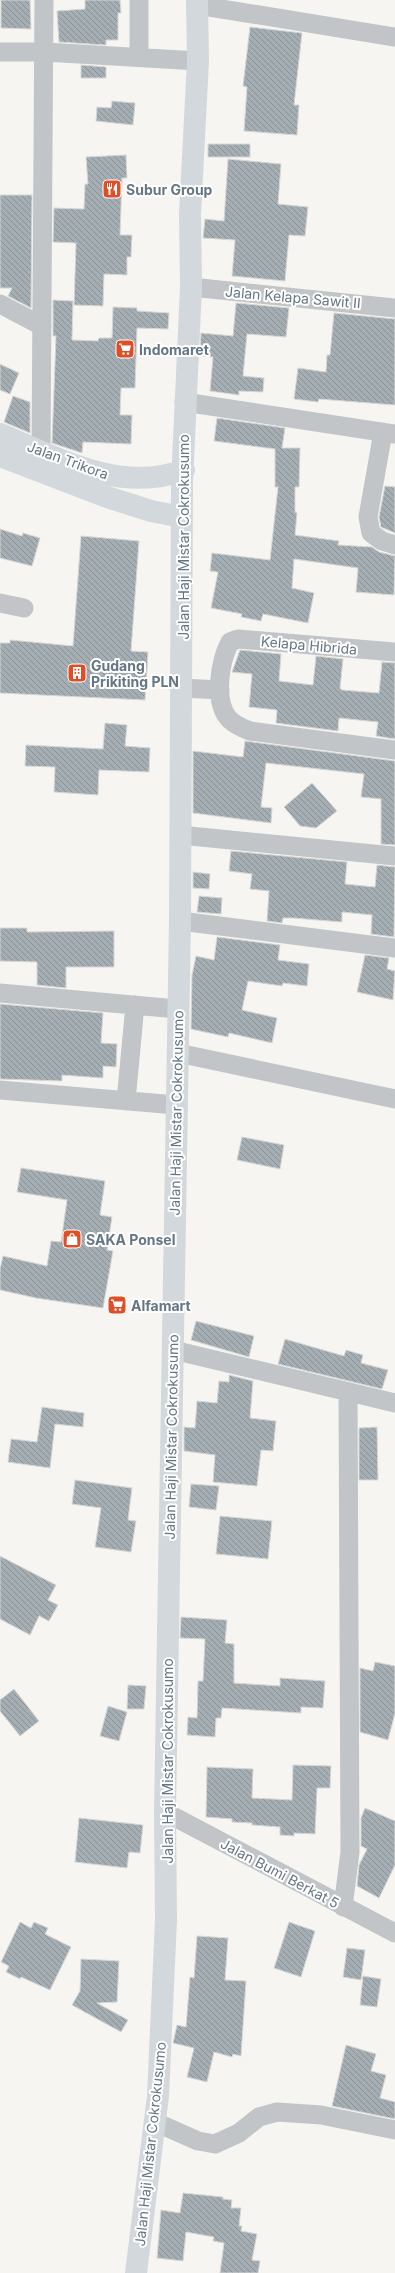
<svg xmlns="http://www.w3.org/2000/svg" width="395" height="2273" font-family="Inter,sans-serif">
	<defs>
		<pattern id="building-back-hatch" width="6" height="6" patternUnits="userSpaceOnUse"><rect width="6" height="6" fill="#a5aeb3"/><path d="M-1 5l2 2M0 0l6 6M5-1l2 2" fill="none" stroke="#8a9297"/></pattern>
	</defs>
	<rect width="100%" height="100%" fill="#f6f5f2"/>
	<!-- building -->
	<path fill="url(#building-back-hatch)" stroke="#d7d7d5" d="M1,0H30L31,29L1,28Z
		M85,0H120L121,13H118V40H106V45L59,42L57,11L85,9Z
		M250,27L302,33L294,105H299L297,135L244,131L247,87L243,86Z
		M81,65L106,67V78H81Z
		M112,101L135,103L133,125L96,121L97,107L111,108Z
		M208,144H250V157H208Z
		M126,155L127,178H122L120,235H132L131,257H127V275L104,274L103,306L74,305L76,243L53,242L54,208L84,209L85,184H88L86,157Z
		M228,159L281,164L278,204L308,207L305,236L289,235L285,281L232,276L235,240L203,238L205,219L224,221Z
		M0,195H32L31,308L8,296L12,288H0Z
		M53,300L73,301L72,340L98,341L99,338H112L113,307L137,308V311L169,313L168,329L137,328L135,388H121L120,415H132L131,444L83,442L82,453L52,443L56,336H53Z
		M236,303L289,308L286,337L247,334L243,376L264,378L263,392L239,391V395L210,391L213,357L200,356L201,333L233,336Z
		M334,313L395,319V405L319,399L318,402L294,399L298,368L326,372L327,355H330Z
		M0,364L19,373L10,394L0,390Z
		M13,396L30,402V433L4,422Z
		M217,418L285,428L282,448H300L299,487H295V512L297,513L295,535L339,541L338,545L372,547L379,552L395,556L394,595L356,592L358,568L294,559L292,588L314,593L308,623L263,614L261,621L241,617L242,614L211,608L218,572L210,571L212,553L270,560L278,487H275V449L214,441Z
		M385,486L395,487V533L381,527L379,517Z
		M0,529L22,536L23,533L40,538L32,566L0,558Z
		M81,536L139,541L131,651L148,652L145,700L0,693V643H10V640L73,646Z
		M240,650L281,654L279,681L313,685L316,656L343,659L340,688L342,690L379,693L382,662L395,663V739L376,736L378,722L339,718L338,731L276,723L277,710L249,707L252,674L232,672Z
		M105,723L127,725L125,746L150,748L149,772L99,770L98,795L54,792L55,767L25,766L26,745L103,749Z
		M245,741L395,761V845L381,844V799L361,797L364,774L266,763L261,807L272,808L271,823L193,813V751L243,757Z
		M312,783L337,811L316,828L300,826L284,807Z
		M231,851L347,862L345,884L375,887L377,865L395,867L394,937L371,934L372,915L342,912V922L293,918H283L282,923L267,921L269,891L250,889L252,874L229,871Z
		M193,872L210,874L209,889L193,888Z
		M199,896L222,898L221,914L197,912Z
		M0,928H27V932L114,931V967H66V988L37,985V962L0,961Z
		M217,937L280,945L278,960L309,964L307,986L283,983L282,986L248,981L242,1010L277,1018L272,1043L229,1033L228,1037L191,1029L192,975L196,956L214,960Z
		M365,955L389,958L387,969L395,971L393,1000L357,992Z
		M0,1004L103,1013L101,1043L117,1044L116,1067L103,1066V1078L62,1075V1081L0,1079Z
		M242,1137L284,1145L280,1169L237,1160Z
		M21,1168L105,1181L100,1215L112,1217L107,1250L113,1251L103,1308L36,1298L0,1290V1269L3,1256L47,1266L51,1241L61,1242L67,1200L17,1192Z
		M196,1321L254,1336L249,1357L191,1340Z
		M285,1339L344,1356L346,1350L363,1355L361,1363L388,1370L382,1389L278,1364Z
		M229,1375L253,1381L250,1418L276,1421L273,1451L261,1450L257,1486L213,1482L215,1455L184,1451V1427L195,1428L197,1401L217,1403L219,1381L229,1382Z
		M42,1407L84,1413L83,1427L55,1424L50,1468L8,1462L11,1439L37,1442Z
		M377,1427L378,1480H359V1428Z
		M75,1480L132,1488L128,1520L136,1521L131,1552L95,1547L101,1508L72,1504Z
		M191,1484L219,1486L216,1510L189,1507Z
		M220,1516L272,1521L268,1559L216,1554Z
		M0,1556L56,1585L48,1600L58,1605L49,1621L39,1616L30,1635L0,1619Z
		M181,1617L227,1620L225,1643L234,1644V1683L280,1686V1678L325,1681L323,1708L301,1707V1713L222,1708L221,1718H216L215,1737L187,1735L188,1717L197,1718L198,1681H203L205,1639L180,1638Z
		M375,1662L395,1666V1713L388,1740L360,1732V1668L373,1671Z
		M128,1685L146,1686L144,1709H127Z
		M14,1689L39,1721L20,1736L0,1711V1700Z
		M108,1706L127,1712L119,1741L100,1736Z
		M293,1765L331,1766L330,1788H317L315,1834L294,1833V1836L280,1835V1827L252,1825V1823L232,1822V1819L206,1817L207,1767L253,1769L252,1798L292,1800Z
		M365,1808L395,1821V1865L379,1898L357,1886L359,1865L367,1849L361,1846V1818Z
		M79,1818L143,1825L140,1853L129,1852L127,1868L75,1862Z
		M20,1922L31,1928L34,1922L48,1928L45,1934L71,1947L50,1990L21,1977L20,1979L6,1972L9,1966L1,1962Z
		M289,1922L315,1931L301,1977L274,1968Z
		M197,1936L228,1938L225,1980L246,1981L241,2056L233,2054L232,2057L214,2052L207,2082L187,2077L194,2048L173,2043L177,2025L186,2027L190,1977L194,1978Z
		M347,1948L365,1950L361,1980L343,1977Z
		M81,1959L119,1961L117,2002L97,2003L128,2020L121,2032L72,2005L80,1991Z
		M363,1976L381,1979L377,2007L360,2005Z
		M346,2045L376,2054L371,2071L386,2075L380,2098L395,2102V2119L332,2106Z
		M183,2193L223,2197V2199L232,2200L231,2208H241L239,2226H242L241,2231L257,2234L252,2260L260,2261L258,2273H220L224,2243L213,2241L214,2237L186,2232L183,2261L157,2258L161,2210L180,2213Z"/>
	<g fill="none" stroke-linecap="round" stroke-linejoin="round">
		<!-- minor -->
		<path stroke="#c1c5c8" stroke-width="19" d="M197,5L395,37
			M0,52H45L198,61
			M139,57V0
			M191,287L395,308
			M0,304L42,326
			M184,402L395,434
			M383,432L368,517L371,533L382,541L395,545
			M41,451L44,0
			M0,603L24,608
			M395,652L238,639L230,642C220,661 213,701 229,719C235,725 242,728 250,731L395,750
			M182,688L220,690
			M180,835L395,856
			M180,921L395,948
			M0,993L177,1009
			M178,1053L395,1099
			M0,1090L176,1105
			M126,1101L135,1005
			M173,1350L395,1403
			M165,1812L395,1933
			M343,1907L350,1852L348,1392
			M155,2122L198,2141L215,2144L239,2133L259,2117L277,2112L321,2115L395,2130"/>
		<!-- primary -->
		<path stroke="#d3d8dc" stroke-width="22" d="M0,434C58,458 120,494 184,470
			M0,456L107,497L151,511L182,517
			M136,2273L158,2096L166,1920L165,1812L180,921L182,483L191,287L190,214L198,61L197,0"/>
	</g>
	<!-- icons -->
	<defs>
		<g id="restaurant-square" transform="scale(1)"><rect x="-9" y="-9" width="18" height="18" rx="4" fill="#e04e27" stroke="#fff"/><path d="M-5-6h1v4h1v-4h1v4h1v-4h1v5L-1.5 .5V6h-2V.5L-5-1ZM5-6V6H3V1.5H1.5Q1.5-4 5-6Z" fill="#fff"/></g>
		<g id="supermarket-square" transform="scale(1)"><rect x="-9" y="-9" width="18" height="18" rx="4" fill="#e04e27" stroke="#fff"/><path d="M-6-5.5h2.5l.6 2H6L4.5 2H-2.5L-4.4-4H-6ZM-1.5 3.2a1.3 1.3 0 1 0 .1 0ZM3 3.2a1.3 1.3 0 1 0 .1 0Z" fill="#fff"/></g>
		<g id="building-square" transform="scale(1)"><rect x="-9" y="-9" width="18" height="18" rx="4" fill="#e04e27" stroke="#fff"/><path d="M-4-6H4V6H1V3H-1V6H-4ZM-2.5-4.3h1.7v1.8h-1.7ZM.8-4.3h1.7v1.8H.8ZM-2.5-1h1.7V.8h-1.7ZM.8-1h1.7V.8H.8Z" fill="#fff"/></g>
		<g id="shop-square" transform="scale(1)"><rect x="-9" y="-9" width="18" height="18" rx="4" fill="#e04e27" stroke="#fff"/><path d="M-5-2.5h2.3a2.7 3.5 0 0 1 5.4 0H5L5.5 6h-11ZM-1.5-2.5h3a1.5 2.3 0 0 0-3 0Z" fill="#fff"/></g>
	</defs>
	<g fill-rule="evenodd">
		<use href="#restaurant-square" x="112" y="189"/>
		<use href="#supermarket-square" x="125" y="349"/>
		<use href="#building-square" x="77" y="673"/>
		<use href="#shop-square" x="72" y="1239"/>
		<use href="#supermarket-square" x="117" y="1305"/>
	</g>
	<g text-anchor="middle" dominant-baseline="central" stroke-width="4" stroke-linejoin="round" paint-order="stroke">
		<!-- poi labels -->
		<g font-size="14" font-weight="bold" fill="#657683" stroke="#fff" text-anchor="start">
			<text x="126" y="189">Subur Group</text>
			<text x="139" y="349">Indomaret</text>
			<text x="91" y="665">Gudang<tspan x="91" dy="16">Prikiting PLN</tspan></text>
			<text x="86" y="1239">SAKA Ponsel</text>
			<text x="131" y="1305">Alfamart</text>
		</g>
		<!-- street labels -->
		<g font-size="14" fill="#657683" stroke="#fff">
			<text transform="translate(293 297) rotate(5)">Jalan Kelapa Sawit II</text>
			<text transform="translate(68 460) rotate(20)">Jalan Trikora</text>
			<text transform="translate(183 537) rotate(-90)">Jalan Haji Mistar Cokrokusumo</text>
			<text transform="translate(309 645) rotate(5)">Kelapa Hibrida</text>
			<text transform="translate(176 1113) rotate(-89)">Jalan Haji Mistar Cokrokusumo</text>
			<text transform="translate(171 1437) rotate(-89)">Jalan Haji Mistar Cokrokusumo</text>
			<text transform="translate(167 1761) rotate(-90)">Jalan Haji Mistar Cokrokusumo</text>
			<text transform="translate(280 1873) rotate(28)">Jalan Bumi Berkat 5</text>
			<text transform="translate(150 2144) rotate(-84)">Jalan Haji Mistar Cokrokusumo</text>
		</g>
	</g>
</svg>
